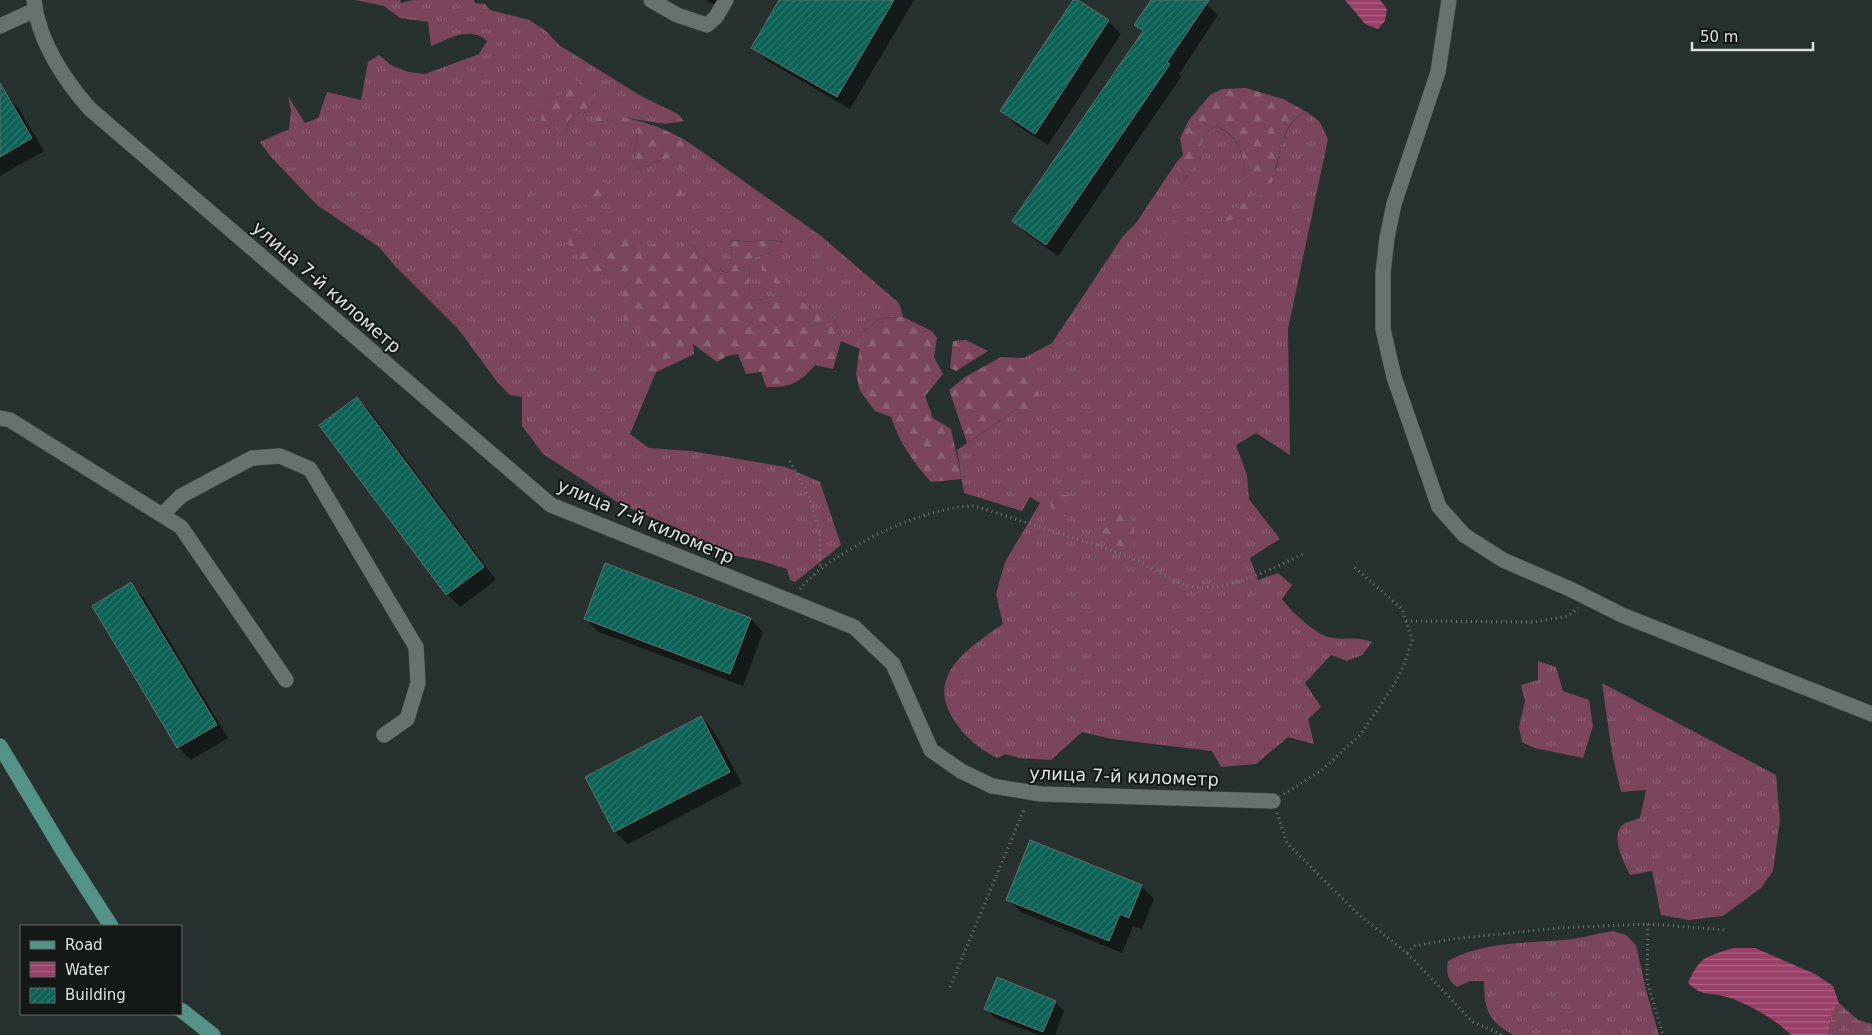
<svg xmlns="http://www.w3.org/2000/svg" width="1872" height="1035" font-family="'DejaVu Sans',sans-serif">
	<defs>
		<pattern id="grass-tufts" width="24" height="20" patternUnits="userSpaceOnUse" patternTransform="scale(1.25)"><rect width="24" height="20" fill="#7b465c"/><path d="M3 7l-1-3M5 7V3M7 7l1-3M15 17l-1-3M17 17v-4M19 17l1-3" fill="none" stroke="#8d6073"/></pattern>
		<pattern id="forest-firs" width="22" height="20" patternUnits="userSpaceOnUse" patternTransform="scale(1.25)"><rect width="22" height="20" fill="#7b465c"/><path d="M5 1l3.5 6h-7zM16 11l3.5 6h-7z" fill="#8d6073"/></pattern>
		<pattern id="wetland-marsh" width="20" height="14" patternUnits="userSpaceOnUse" patternTransform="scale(1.25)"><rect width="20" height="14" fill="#7b465c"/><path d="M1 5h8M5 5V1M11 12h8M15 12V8" fill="none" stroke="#8d6073"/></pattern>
		<pattern id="water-rules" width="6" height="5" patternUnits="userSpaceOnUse" patternTransform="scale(1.25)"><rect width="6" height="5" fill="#9a3f68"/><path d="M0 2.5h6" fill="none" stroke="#ac6484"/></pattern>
		<pattern id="building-hatch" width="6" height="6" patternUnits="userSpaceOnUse" patternTransform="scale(1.25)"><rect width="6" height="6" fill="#0b6255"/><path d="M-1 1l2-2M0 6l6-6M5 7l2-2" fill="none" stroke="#2e786d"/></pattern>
	</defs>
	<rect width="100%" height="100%" fill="#27312f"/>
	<!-- grass -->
	<path fill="url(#grass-tufts)" fill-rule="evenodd" d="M355,0H400L401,3L413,0H474L475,3L485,4L490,10L529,20L545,30L559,45L641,96L678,114L684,121L665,124L621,117L596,121L637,126L638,138L633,151L639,170L654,162L671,157L681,168L688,161L694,146L821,236L899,303L903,317L880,318L862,333L860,349L841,341L835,319L783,296L750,301L749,259L770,253L783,241C765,239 748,243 730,240L732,252L729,273C711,269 703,260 693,245L681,244L680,248L634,247L624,236L602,256L586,235L581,261L631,266L635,278L627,285L662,319L674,313L692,340L694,354L656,372L630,434L649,448L691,451L786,467L820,482L841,545L795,582L790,580L787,569L762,561L726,554L678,534L677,528L622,505L543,454L522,426V397L510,395L497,382L459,330L395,266L379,247L317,205L271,157L260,142L289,129L291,111L288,96L305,123L318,118L327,92L361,100L368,62L379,55L391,65L408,72L425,74L479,54L487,41C470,25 448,39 431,46L428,22L400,18L384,6ZM564,94L586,113C571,109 566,122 567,134L543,102Z
		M1307,112L1320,122L1328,139L1288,329L1290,455L1256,433L1236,445L1247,475L1249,499L1280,539L1250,558L1258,580L1278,573L1292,585L1282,599C1292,612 1315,635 1332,638C1346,640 1358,636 1372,642L1362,655L1347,661L1331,655L1305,683L1321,707L1308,719L1314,744L1288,737L1256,764L1221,767L1212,751L1112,739L1082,732L1051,760L1020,758L1005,754L997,758C978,748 966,738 954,720C924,675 970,647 1003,624L996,594L1005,562L1040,503L1030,497L1022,511L964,493L957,450L1018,408H1043L1024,358L1052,343L1123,236L1136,223L1176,163L1180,184C1200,169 1192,143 1216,126C1240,137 1243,154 1245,178L1277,168C1279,149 1286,119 1307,112Z
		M1538,661L1556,667L1563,691L1589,700L1593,726L1583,758L1534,748L1522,742L1519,727L1525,701L1521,685L1538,680Z
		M1602,683L1776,775L1780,820L1773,871L1761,888L1723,916L1689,920L1661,915L1652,871L1630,875C1624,862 1608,834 1625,823C1629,821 1636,820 1640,818L1646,790L1621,792L1612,753Z
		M1613,931L1626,935L1636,945L1646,990L1659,1035H1514C1488,1022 1484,1009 1484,981H1470L1457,987C1447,980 1446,972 1448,961C1485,940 1531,944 1572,939C1586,937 1600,933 1613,931Z"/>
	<!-- forest -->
	<path fill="url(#forest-firs)" d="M573,79L593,88L595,97L582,115L580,112C568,117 566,122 567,135L541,120L543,102L564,94Z
		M1246,88L1283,99L1307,112C1280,121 1280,159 1272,182L1257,187L1245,178C1243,154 1240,136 1216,126C1193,142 1200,169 1180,184L1176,163L1183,155L1180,138L1189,120L1210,95L1222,89Z
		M600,112C637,120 663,125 694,146L688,161L681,169L671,157L654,162L639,170L633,151L638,138L637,126L595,121Z
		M677,180L684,189L682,198L675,202L665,195L668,186Z
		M605,181L610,188V195L593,209L585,206L586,194Z
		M1263,194L1269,201L1226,222L1222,218V214Z
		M1174,220L1182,223L1186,231L1183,237L1166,241L1162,238L1168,225Z
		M566,228L586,235L602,256L624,235L634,247L669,242L680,248L681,243L693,245C703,260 711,269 728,273L732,252L730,240C750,244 763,238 784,242L770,253L749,259L750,301L783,296L797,300L835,319L841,341L833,369L815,365C800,383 789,388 766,387L761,372L746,374L738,354L727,356L717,362L693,344L694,354L656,372L654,377L641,371L640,364L649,362L652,355C648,336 663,329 674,314L643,331L625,320L617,304L627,285L635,278L631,267L624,274L598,280L565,241Z
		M768,260C781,264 786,275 787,288L782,289L772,281L766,284L760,280L762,267L760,261Z
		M903,317L932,331L937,338L934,357L943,374L925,396L933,418L951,429L962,479L931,482C913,462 899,442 891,417L875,411L860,391L856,374L862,333L880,318Z
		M966,340L988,351L956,371L950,368L953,341Z
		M1001,357L1024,358L1044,408L1031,415L1018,408L967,443L949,390L965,377Z
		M1061,494L1072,496L1074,501L1067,517L1055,513L1050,505L1052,497Z
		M1118,509C1134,515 1136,532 1134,547C1119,548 1110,545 1102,532L1111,520L1114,511Z"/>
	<!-- wetland -->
	<path fill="url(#wetland-marsh)" d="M1839,1003L1858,1020L1872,1024V1035H1828L1832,1013Z"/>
	<!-- water -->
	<path fill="url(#water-rules)" d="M1345,0H1380L1387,9L1385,21L1378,29L1365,24Z
		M1733,948H1755L1815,974L1833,986L1839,1003L1832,1013L1828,1035H1791C1775,1019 1749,1004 1727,997C1708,991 1704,998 1688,983C1700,956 1706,957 1733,948Z"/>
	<!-- shadow -->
	<path fill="#0007" d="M705,0H724L720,8Z
		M781,0H914L850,109L766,60L753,47Z
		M1074,0L1108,21L1121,34L1048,145L1015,124L1002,111Z
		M1152,0H1201L1218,15L1179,74L1181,77L1058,256L1025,232L1013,221L1143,33L1136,25Z
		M7,96L19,109L44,151L0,176V100Z
		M357,399L370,411L496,580L460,607L447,594L321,425Z
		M131,584L143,597L228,738L191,760L178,747L93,606Z
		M586,619H751L763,632L743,686L599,632Z
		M701,717L713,730L742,784L628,844L615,832L587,777Z
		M1141,886L1154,899L1142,929L1133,926L1122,953L1021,912L1008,899Z
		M1055,1002L1064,1011L1055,1035H1038L995,1018L986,1008Z"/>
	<!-- building -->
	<path fill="url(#building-hatch)" stroke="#636e6b" d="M779,0H894L837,97L751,48Z
		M1073,0H1078L1109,20L1035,134L1000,111Z
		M1151,0H1209L1167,62L1170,64L1046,245L1012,221L1143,31L1134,25Z
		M0,83L32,138L0,157Z
		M357,397L484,567L446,595L319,425Z
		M605,563L751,618L730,674L584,619Z
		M131,582L217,725L177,748L92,606Z
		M701,716L730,772L614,832L585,777Z
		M1030,840L1142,885L1129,918L1120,914L1109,941L1006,900Z
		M997,977L1056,1001L1043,1032L984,1009Z"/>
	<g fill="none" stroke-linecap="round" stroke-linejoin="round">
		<!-- minor casing -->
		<g stroke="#454d4b" stroke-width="16">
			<path id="minor" d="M34,0C38,40 64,80 90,109L551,505L854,627L893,664L931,750L961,771L992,786L1041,794L1273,801
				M651,0L677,15L707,25L716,17L726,0
				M1449,0L1438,72L1394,204L1387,238L1383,273V329L1394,377L1439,507L1464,535L1503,560L1570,589L1622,615L1872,714
				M0,26L35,10
				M0,418L10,420L181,527L286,680
				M162,515L181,496L252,458L280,456L310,469L416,647L418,683L407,719L384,735"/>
		</g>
		<!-- major casing -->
		<g stroke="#454d4b" stroke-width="16">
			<path id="major" d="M0,746L66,856L111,926
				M181,1010L213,1035"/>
		</g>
		<!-- path -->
		<path stroke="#727a79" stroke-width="3" stroke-dasharray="1 4" stroke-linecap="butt" d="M790,461L809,497L820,532V569
			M800,589C831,551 926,505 975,506L1114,551C1138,559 1157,573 1180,583C1215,599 1274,568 1305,553
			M1406,621L1534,622L1568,616L1578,608
			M1284,794L1322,770L1361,734L1394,685L1404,665L1412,640L1402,609L1352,565
			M1277,813L1287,843L1359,915L1407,953L1473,1022L1503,1035
			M1648,924L1647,981L1663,1035
			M1407,953L1415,946L1452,939L1558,928L1648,924L1726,930
			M950,987L1025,807"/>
		<!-- minor -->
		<use href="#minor" stroke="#677270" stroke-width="15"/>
		<!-- major -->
		<use href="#major" stroke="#549488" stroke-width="15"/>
	</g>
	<g text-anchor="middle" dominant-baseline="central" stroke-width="4" stroke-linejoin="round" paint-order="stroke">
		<!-- street labels -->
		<g font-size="18" fill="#dbe1e0" stroke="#141817">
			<text transform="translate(327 287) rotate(41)">улица 7-й километр</text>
			<text transform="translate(646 521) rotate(23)">улица 7-й километр</text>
			<text transform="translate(1124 776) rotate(2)">улица 7-й километр</text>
		</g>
	</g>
	<!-- legend -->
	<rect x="20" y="925" width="162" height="90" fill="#141817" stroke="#646867"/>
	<rect x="30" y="941" width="25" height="8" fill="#549488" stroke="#646867"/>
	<text x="65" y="950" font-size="15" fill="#dbe1e0">Road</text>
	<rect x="30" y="962" width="25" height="15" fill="url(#water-rules)" stroke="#646867"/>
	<text x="65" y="975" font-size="15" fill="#dbe1e0">Water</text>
	<rect x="30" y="988" width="25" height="15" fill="url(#building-hatch)" stroke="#646867"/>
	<text x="65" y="1000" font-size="15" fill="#dbe1e0">Building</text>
	<!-- scale -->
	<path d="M1692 42v8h121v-8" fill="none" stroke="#dbe1e0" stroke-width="2.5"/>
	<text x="1700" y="42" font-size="15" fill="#dbe1e0" stroke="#141817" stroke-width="4" paint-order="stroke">50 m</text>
</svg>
